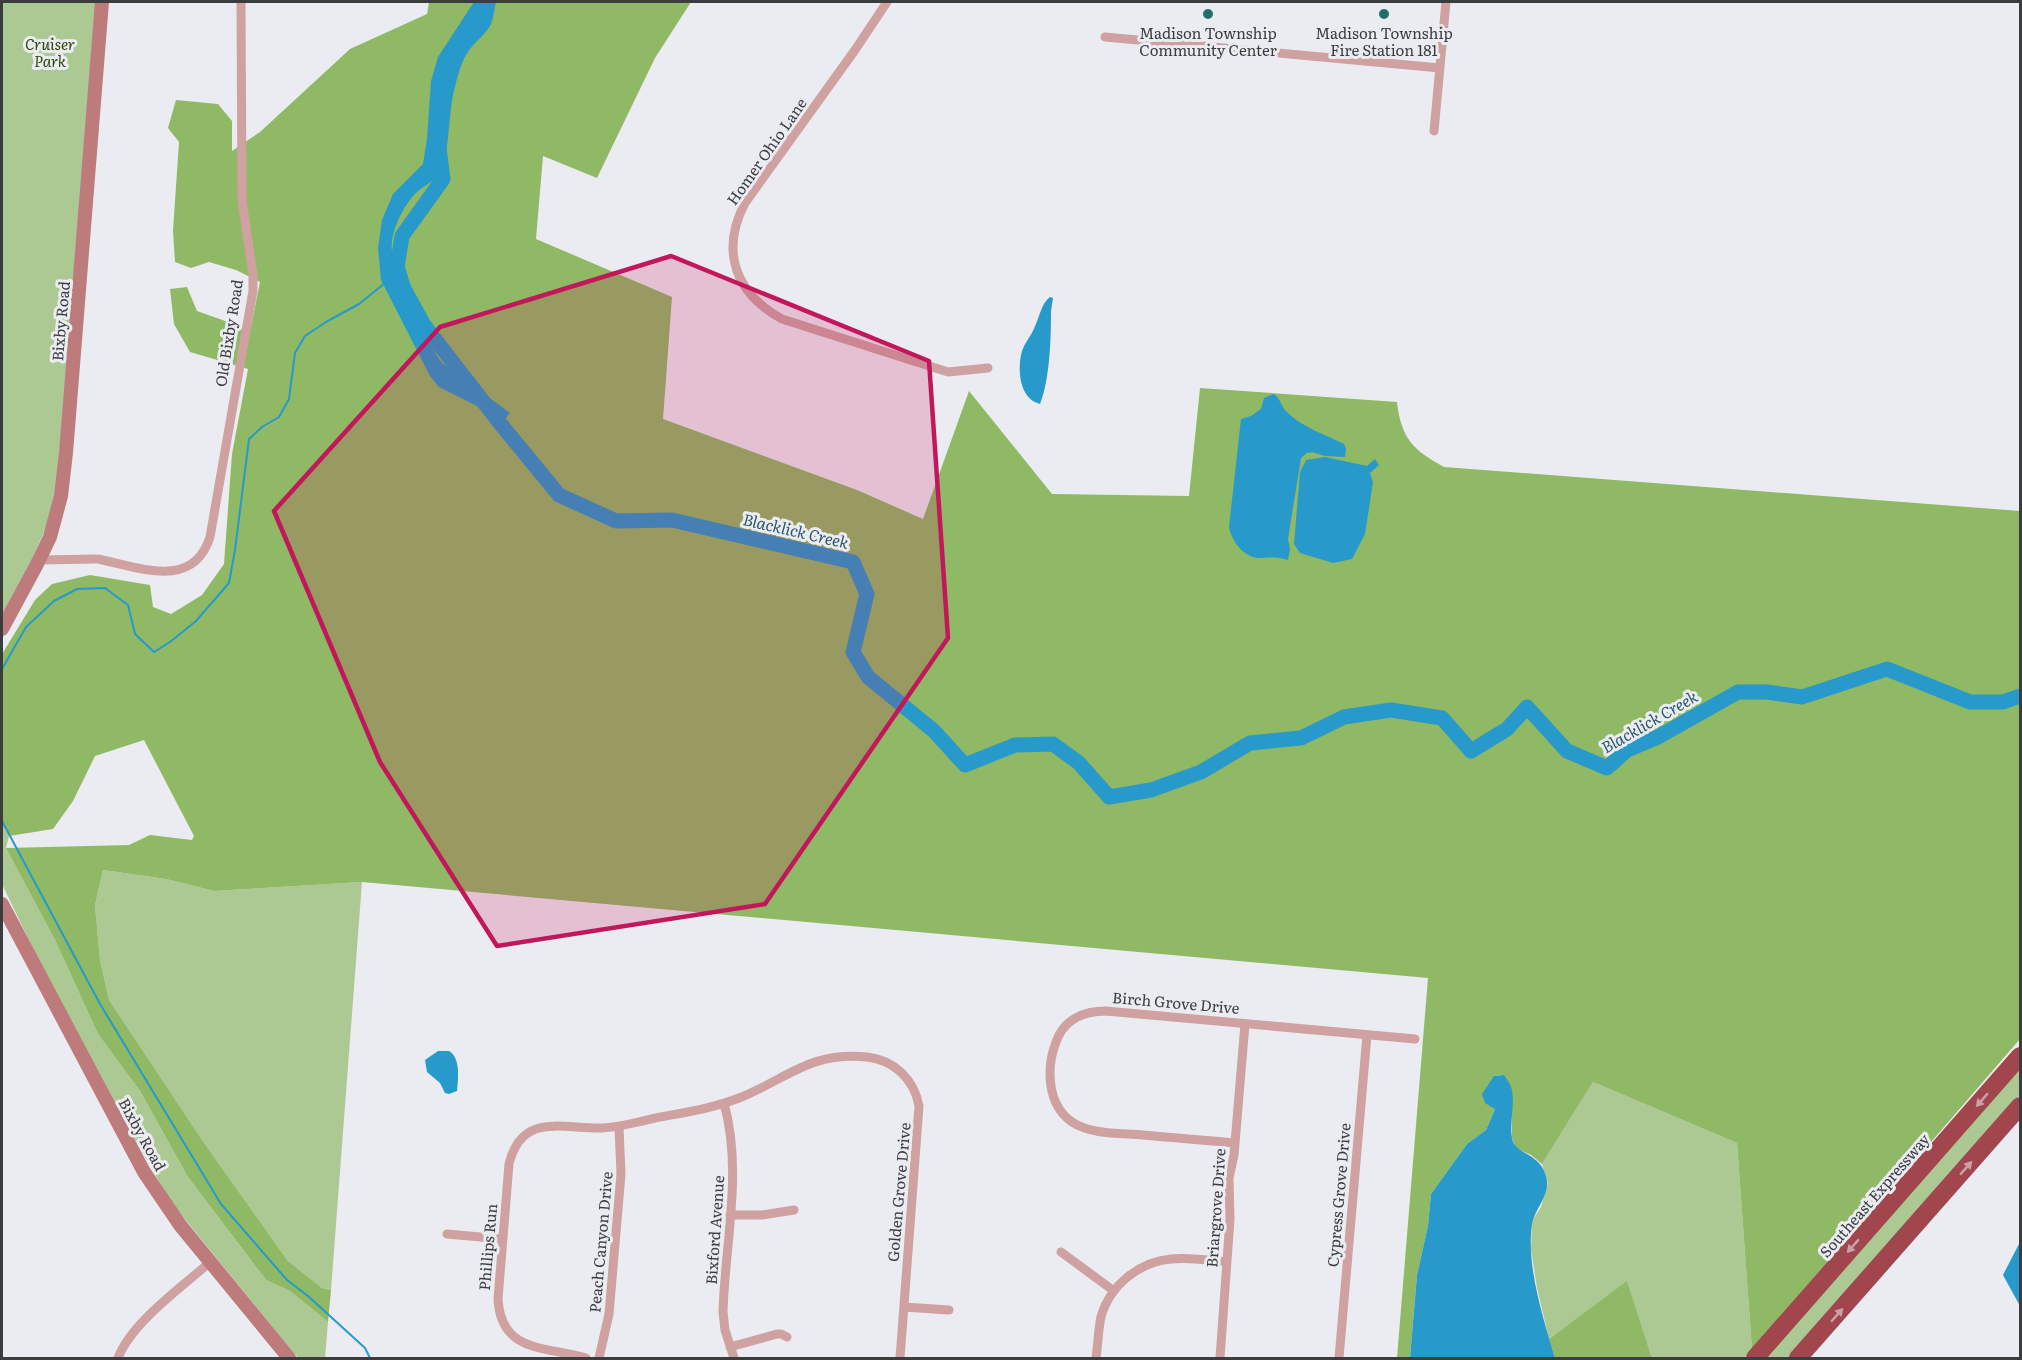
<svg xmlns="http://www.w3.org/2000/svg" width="2022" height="1360" font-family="Literata,serif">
	<rect width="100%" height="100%" fill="#ebecf1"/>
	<!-- green -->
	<path fill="#acc893" d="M2,2H102L58,471L52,514L30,563L2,615Z
		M2,816L9,836L6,848L55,940L98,1034L140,1091L188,1177L266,1280L290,1291L328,1322L325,1358H298L171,1202L111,1098L39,961L2,884Z
		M103,870L166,879L214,891L362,882L331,1290L322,1288L288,1261L202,1140L109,1000L100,960L95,905Z
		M2020,1066V1095L1789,1358H1763Z
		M1593,1082L1737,1143L1752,1349L1744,1358H1652L1627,1282L1549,1339L1537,1288L1531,1249L1532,1221L1541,1207L1548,1183L1542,1164Z"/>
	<!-- forest -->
	<path fill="#8fb965" d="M429,2H691L655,58L597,178L543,156L536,239L672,297L663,419L857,490L923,519L969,391L1052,494L1189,496L1200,388L1397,402C1401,438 1413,450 1444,467L2020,511V1039L1752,1349L1737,1143L1593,1082L1542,1164L1531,1155L1516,1148L1512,1138L1511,1088L1503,1075L1494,1076L1495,1109L1486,1130L1467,1144L1431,1194L1428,1226L1417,1275L1410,1358H1397L1428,978L362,882L214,891L166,879L103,870L95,905L100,960L109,1000L202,1140L288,1261L322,1288L331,1290L328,1322L290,1291L266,1280L188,1177L140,1091L98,1034L55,940L6,848L129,845L150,835L192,840L194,836L144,740L95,756L73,801L53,829L9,836L2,820V654L35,600L52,584L90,575L150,585L153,607L171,614L202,595L224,564L232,454L248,369L190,352L174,324L170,289L187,287L197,311L228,322L251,327L260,282L236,270L209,262L191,268L175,262L173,231L179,142L168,128L176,100L218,104L232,121V151L260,132L350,49L427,14Z
		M1627,1281L1652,1358H1555L1549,1339Z"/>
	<!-- water -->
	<path fill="#2799ca" d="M474,2H496C494,9 494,17 491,24C486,34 477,40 470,49C462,59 458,74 455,87C448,110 450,155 440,173C435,181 423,186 416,193C402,206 382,247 397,263L403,261C415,296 420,332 442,363L510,413L496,429L479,407L439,387L430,376L381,280L378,248L382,220L393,194L423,164L427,139L431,81L438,57Z
		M1050,297L1053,298L1051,311C1051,338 1050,379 1040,404C1019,399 1017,369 1022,351C1025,342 1032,335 1035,326C1040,316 1041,304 1050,297Z
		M1274,394C1281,399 1281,407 1288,413C1302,427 1326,435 1344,444L1346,449L1345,457L1325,456L1312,452L1307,453L1301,458L1288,539L1290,549L1288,560C1276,556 1269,558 1258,558C1242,556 1232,541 1229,527L1241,419L1251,416L1261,409L1264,398Z
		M1325,457L1367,466L1375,459L1379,465L1370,473L1373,482L1365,534L1352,559L1333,563L1300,553L1294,544L1300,472L1306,460Z
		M438,1051H449C461,1058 458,1079 457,1091L449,1094L445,1093L440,1083L427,1072L425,1060Z
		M1504,1075C1506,1079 1510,1083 1511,1087C1516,1102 1509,1122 1512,1138C1515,1156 1543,1152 1547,1181C1549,1196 1534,1211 1532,1224C1526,1265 1543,1318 1555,1358H1410L1417,1275L1428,1226L1431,1194L1467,1144L1486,1130L1495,1109L1485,1103L1482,1094L1494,1076Z
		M2020,1242V1306L2003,1275Z"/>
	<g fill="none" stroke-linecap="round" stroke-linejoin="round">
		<!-- stream -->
		<path stroke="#2799ca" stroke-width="2" d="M2,669L26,627L54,601L77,589L105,588L128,605L135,634L154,652L170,642L196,621L229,583L235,550L249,439L262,427L279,417L289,399L295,353L305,336L326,322L359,304L385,283
			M2,821L100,1004L221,1204L287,1280L308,1296L365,1348L370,1358"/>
		<!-- river -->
		<path stroke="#2799ca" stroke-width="15" d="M439,148L443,179L402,236L396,274L424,325L499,422L559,495L616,521L672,520L853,562L867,594L853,652L868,677L934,731L965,765L1015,745L1053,744L1079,763L1109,797L1151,790L1201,772L1250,743L1301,738L1344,717L1391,710L1442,718L1471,751L1507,729L1527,707L1567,751L1607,768L1627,750L1658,737L1738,692H1767L1802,697L1887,669L1970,702H2003L2020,696"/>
		<!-- street -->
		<path stroke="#cfa1a1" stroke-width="9" d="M887,2L855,50L745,203C720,251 735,293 782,319L948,372L988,368
			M1105,37L1440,68
			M1434,131L1446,2
			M98,559C138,567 193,591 210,537L253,291V275L242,200L241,2
			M39,560L95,559
			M724,1103C743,1172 725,1242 723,1312L725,1330L734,1358
			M1235,1143C1204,1140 1174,1138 1143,1135C1121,1133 1092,1135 1072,1122C1047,1105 1046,1068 1056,1042C1064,1019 1084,1011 1106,1011L1415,1039
			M730,1215H762L794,1210
			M447,1234L503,1239
			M1061,1252L1114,1291
			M904,1307L949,1310
			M730,1347L777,1334H781L787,1337
			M118,1358C132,1322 181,1288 210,1262
			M586,1358C547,1346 501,1354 498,1299L509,1164C522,1112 561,1129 602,1128C619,1127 635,1123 651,1119C680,1113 711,1109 739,1098C787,1079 810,1051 867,1057C894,1060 914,1079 919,1106L900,1358
			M599,1358L609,1314L621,1174L619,1127
			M1096,1358C1098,1345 1098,1331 1101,1317C1110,1285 1139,1262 1171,1259C1189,1257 1209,1260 1227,1262
			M1220,1358L1230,1219L1229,1178L1234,1155L1245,1024
			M1339,1358L1367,1035"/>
		<!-- secondary -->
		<path stroke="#bd7b7c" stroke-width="14" d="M2,629L36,566L50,537L61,496L66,453L102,2
			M2,904L144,1172L180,1225L289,1358"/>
		<!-- highway -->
		<path stroke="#a1464c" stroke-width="18" d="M1755,1358L2020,1056
			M1798,1358L2020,1106"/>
	</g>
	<!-- one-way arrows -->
	<defs><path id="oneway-solid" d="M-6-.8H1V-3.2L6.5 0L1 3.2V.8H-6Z" transform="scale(1.5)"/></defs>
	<g fill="#caa1a7">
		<use href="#oneway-solid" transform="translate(1982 1100) rotate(131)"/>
		<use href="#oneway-solid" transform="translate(1966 1168) rotate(-49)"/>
		<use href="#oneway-solid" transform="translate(1853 1246) rotate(131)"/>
		<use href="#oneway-solid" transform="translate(1837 1315) rotate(-49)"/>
	</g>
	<!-- marked area -->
	<path fill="#c2185b" fill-opacity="0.2" stroke="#c2185b" stroke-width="4.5" stroke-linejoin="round" d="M671,256L929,361L948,638L765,904L497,946L380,762L274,511L440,327Z"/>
	<!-- markers -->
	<g fill="#246f6c" stroke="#ebecf1" stroke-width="2">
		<circle cx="1208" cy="14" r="6"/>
		<circle cx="1384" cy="14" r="6"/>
	</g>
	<g text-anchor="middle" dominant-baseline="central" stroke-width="6" stroke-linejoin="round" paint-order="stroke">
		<!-- poi labels -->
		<g font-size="15" fill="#3b3c3e" stroke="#ebecf1">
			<text x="1208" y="32">Madison Township<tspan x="1208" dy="17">Community Center</tspan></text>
			<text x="1384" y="32">Madison Township<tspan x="1384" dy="17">Fire Station 181</tspan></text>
		</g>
		<!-- park labels -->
		<g font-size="15" font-style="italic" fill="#2b4507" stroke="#ebecf1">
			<text x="50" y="43">Cruiser<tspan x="50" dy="17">Park</tspan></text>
		</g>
		<!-- street labels -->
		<g font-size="15" fill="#3b3c3e" stroke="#ebecf1">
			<text transform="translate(766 151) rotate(-55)">Homer Ohio Lane</text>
			<text transform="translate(60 321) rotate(-85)">Bixby Road</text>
			<text transform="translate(228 333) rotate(-81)">Old Bixby Road</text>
			<text transform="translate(1176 1002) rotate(5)">Birch Grove Drive</text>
			<text transform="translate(143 1134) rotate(61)">Bixby Road</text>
			<text transform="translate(898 1192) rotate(-85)">Golden Grove Drive</text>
			<text transform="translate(1338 1195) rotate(-85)">Cypress Grove Drive</text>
			<text transform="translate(1874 1195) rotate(-49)">Southeast Expressway</text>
			<text transform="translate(1215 1208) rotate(-86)">Briargrove Drive</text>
			<text transform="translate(714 1230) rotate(-86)">Bixford Avenue</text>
			<text transform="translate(600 1242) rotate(-85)">Peach Canyon Drive</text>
			<text transform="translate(487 1247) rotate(-85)">Phillips Run</text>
		</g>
		<!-- water labels -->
		<g font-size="16" font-style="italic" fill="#2b576d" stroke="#ebecf1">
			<text transform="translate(796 530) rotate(13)">Blacklick Creek</text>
			<text transform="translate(1649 721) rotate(-30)">Blacklick Creek</text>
		</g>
	</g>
	<!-- border -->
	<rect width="2022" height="1360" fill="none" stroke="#3b3c3e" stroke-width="6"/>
</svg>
